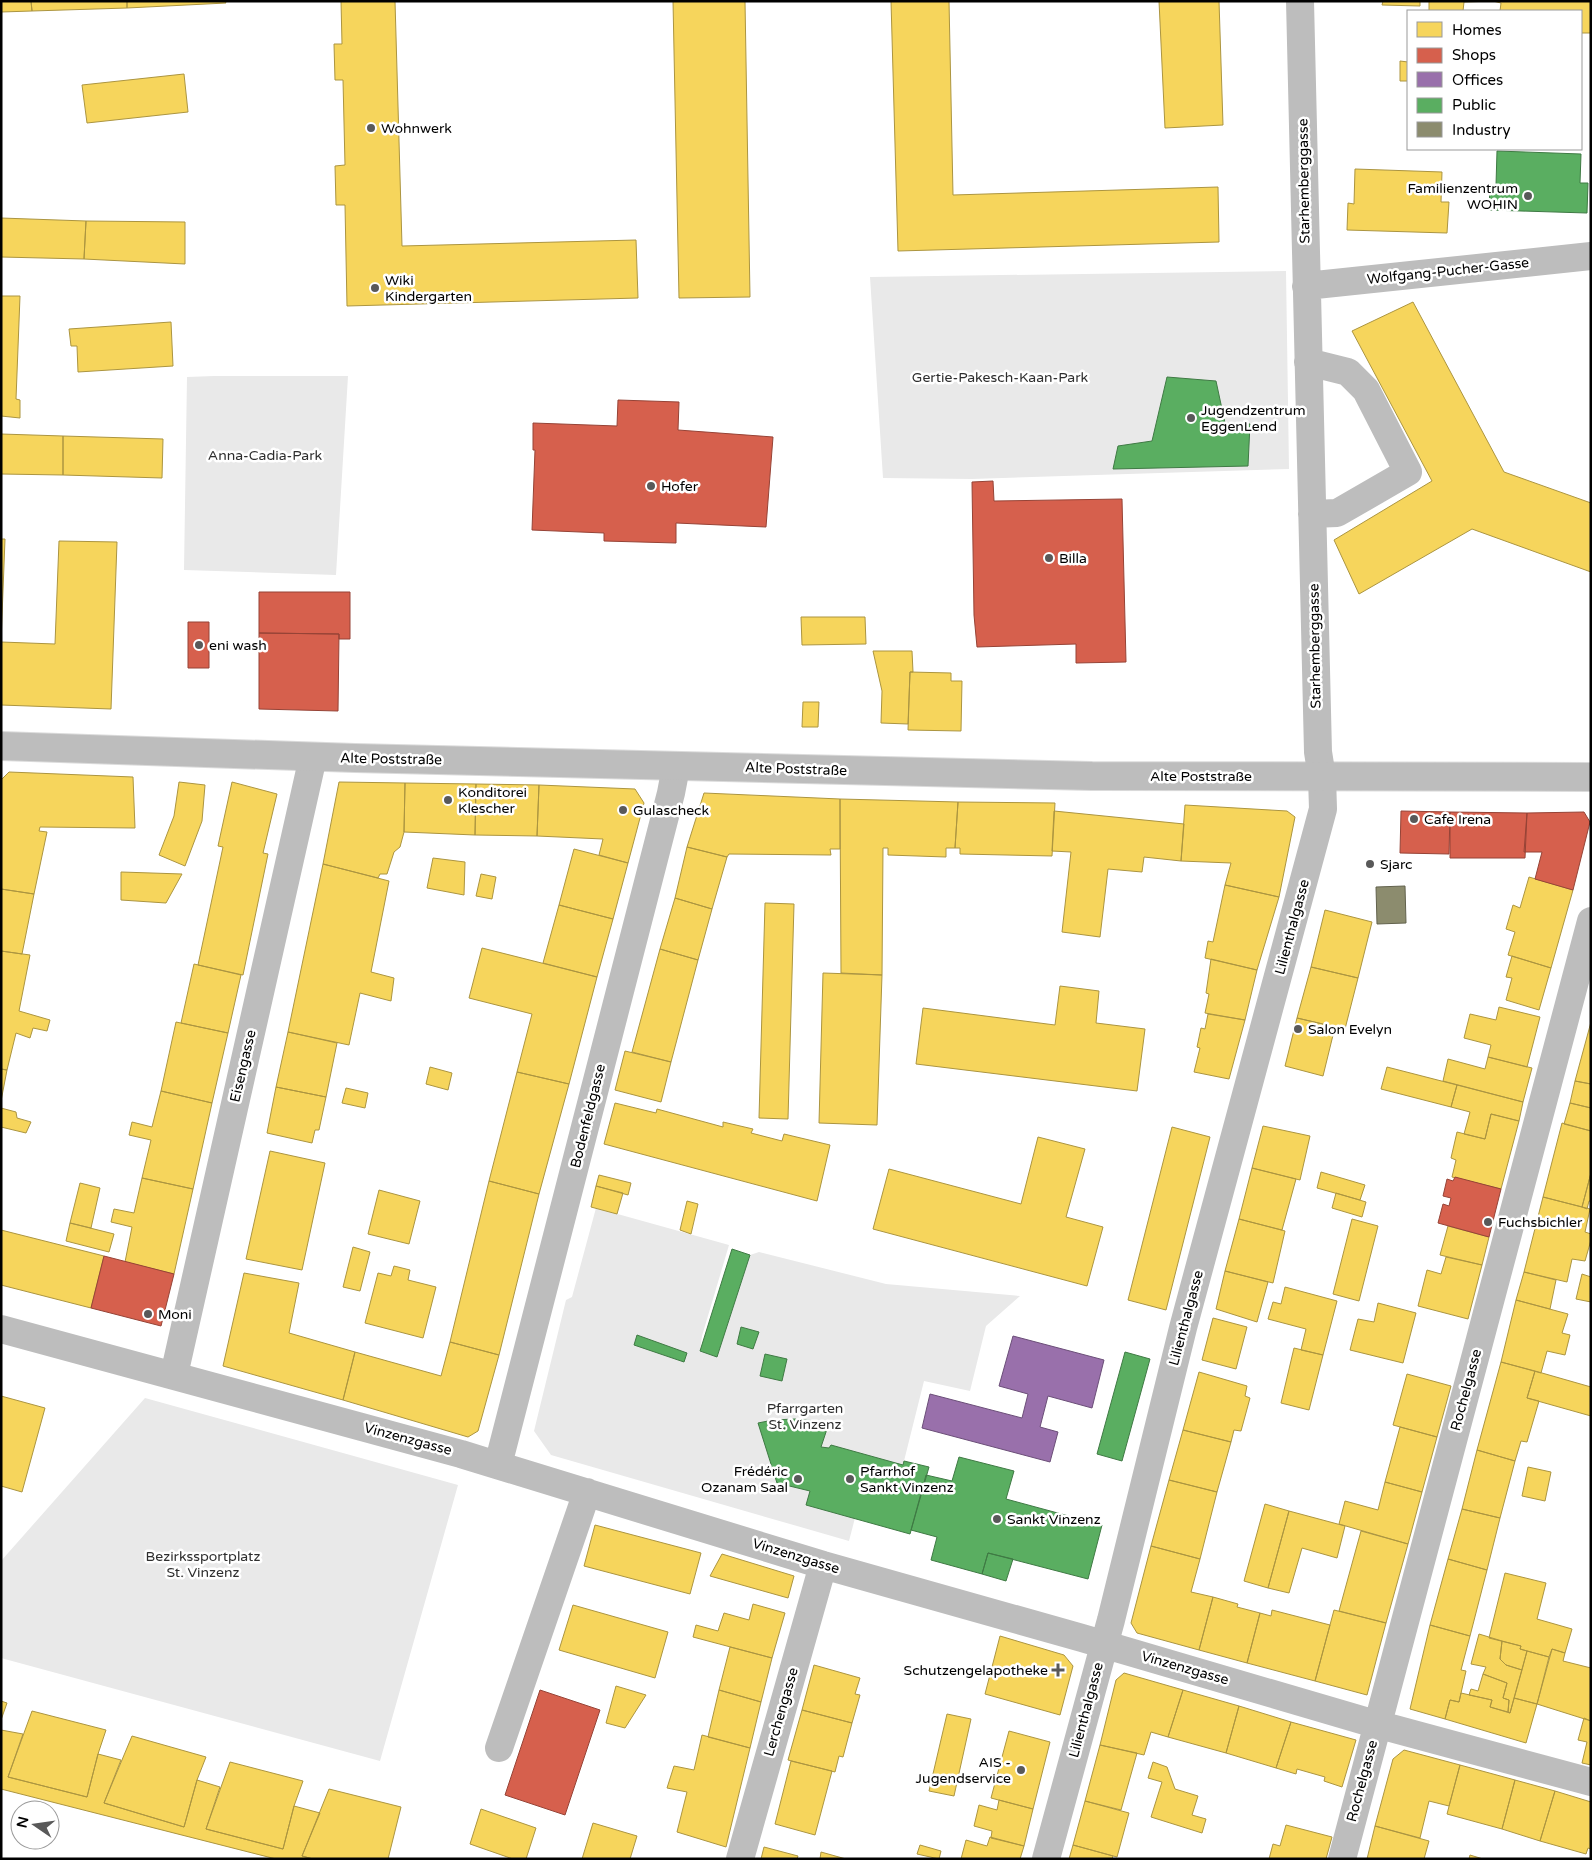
<svg xmlns="http://www.w3.org/2000/svg" width="1592" height="1860" font-family="'Varela Round',sans-serif">
	<rect width="100%" height="100%" fill="#fff"/>
	<!-- green -->
	<path fill="#e9e9e9" d="M1286,271L1289,469L972,479L883,478L870,277Z
		M214,376H348L336,575L184,570L187,377Z
		M596,1208L729,1245L702,1336L700,1351L717,1357L750,1255L759,1252L886,1284L1020,1296L986,1326L970,1391L924,1381L903,1465L855,1518L849,1541L551,1455L534,1431L566,1300L572,1297Z
		M145,1398L458,1485L380,1761L1,1658V1561Z"/>
	<!-- homes -->
	<path fill="#f6d55c" stroke="#ac9540" d="M1,1H31L32,11L1,12Z
		M31,1H127V8L32,11Z
		M127,1H225L226,3L127,8Z
		M341,1H395L402,246L636,240L638,298L347,306L345,205H336L335,166L345,165L343,80H335L334,44H342Z
		M673,1H745L750,297L679,298Z
		M891,1H949L953,195L1218,187L1219,242L898,251Z
		M1159,1H1219L1223,125L1165,128Z
		M1383,1H1420V6L1382,5Z
		M1429,1H1493L1464,2L1463,11H1429Z
		M1493,1H1591V33H1581V11H1500L1501,3Z
		M1400,61L1408,62V81H1400Z
		M184,74L188,112L87,123L82,85Z
		M1355,169L1442,172L1441,202H1449L1447,233L1347,230L1348,203L1354,204Z
		M1,218L86,221L84,259L1,257Z
		M86,221L185,222V264L84,259Z
		M1,296H20L16,399L20,400V418L1,416Z
		M1413,302L1504,472L1591,503V572L1472,529L1359,594L1334,540L1432,481L1352,331Z
		M171,322L173,366L78,372L77,346H71L69,329Z
		M1,434L63,436V475L1,474Z
		M63,436L163,439L162,478L63,475Z
		M1,539H5L1,642L55,644L59,541L117,542L111,709L1,705Z
		M801,617H865L866,644L802,645Z
		M873,651H912L913,672H910L908,724L881,723L882,691Z
		M910,672L951,673V681H962L961,731L908,730Z
		M803,702H819L818,727H802Z
		M9,772L133,777L135,828L40,827L39,831L47,832L34,894L1,889V780Z
		M179,782L205,785L202,821L185,866L159,855L174,816Z
		M232,782L277,794L263,853L268,854L243,975L198,965L223,847L218,846Z
		M339,782L405,783L404,832L400,847L394,852L387,874H380L378,878L323,864Z
		M405,783L476,784L475,835L404,832Z
		M476,784L539,785L537,836L475,835Z
		M539,785L635,789L644,803L628,863L599,855L603,839L537,836Z
		M704,793L840,799V849H830L831,855L729,854L727,857L687,847Z
		M840,799L958,802L955,848H946V857L888,855V848H883L882,975L841,973Z
		M958,802L1055,803L1052,856L960,854V848H955Z
		M1185,805L1287,811L1295,817L1279,897L1225,885L1231,863L1181,861Z
		M1054,811L1184,824L1181,861L1144,857L1142,872L1108,869L1100,937L1062,932L1071,852L1052,851Z
		M687,847L727,857L712,909L675,898Z
		M574,849L628,863L613,919L559,905Z
		M433,858L465,862L464,895L427,888Z
		M323,864L389,881L371,972L394,978L391,1001L360,993L349,1045L288,1032Z
		M121,872L182,874L166,903L121,900Z
		M481,874L496,877L492,899L476,896Z
		M1529,877L1573,890L1551,968L1508,955L1515,932L1506,929L1513,905L1520,908Z
		M1225,885L1279,897L1257,970L1205,958L1208,941L1213,942Z
		M1,889L34,894L22,954L1,951Z
		M675,898L712,909L698,960L660,949Z
		M765,903L794,904L788,1119L759,1118Z
		M559,905L613,919L597,977L543,963Z
		M1325,910L1372,922L1358,978L1311,967Z
		M482,948L597,977L569,1084L517,1072L532,1014L469,998Z
		M660,949L698,960L671,1062L632,1052Z
		M1,951L30,955L19,1011L50,1020L47,1031L33,1028L30,1038L16,1033L7,1070L1,1069Z
		M1512,956L1551,968L1539,1010L1506,1000L1512,978L1506,977Z
		M1211,959L1257,970L1245,1020L1205,1013L1209,994L1206,993Z
		M194,964L241,975L228,1033L181,1023Z
		M1311,967L1358,978L1345,1029L1297,1018Z
		M823,973L882,975L877,1125L819,1123Z
		M1060,986L1099,991L1096,1023L1145,1029L1137,1091L916,1064L923,1008L1055,1025Z
		M1499,1007L1540,1017L1527,1067L1488,1057L1491,1045L1464,1038L1470,1014L1496,1020Z
		M1208,1014L1245,1020L1229,1079L1194,1072L1200,1048L1197,1047L1201,1028L1205,1029Z
		M1297,1018L1335,1027L1323,1076L1285,1066Z
		M176,1022L228,1033L212,1103L161,1091Z
		M1591,1022V1084L1575,1081Z
		M288,1032L337,1043L326,1097L276,1087Z
		M625,1051L671,1062L661,1102L615,1090Z
		M1488,1057L1532,1068L1523,1102L1443,1081L1448,1059L1485,1069Z
		M430,1067L452,1073L448,1090L426,1084Z
		M1387,1067L1457,1085L1451,1107L1381,1089Z
		M1,1069L7,1070L1,1101Z
		M517,1072L569,1084L539,1194L489,1181Z
		M1575,1081L1591,1084V1108L1570,1103Z
		M1457,1085L1523,1102L1519,1121L1491,1114L1485,1139L1464,1134L1470,1112L1451,1107Z
		M276,1087L326,1097L319,1130H315L312,1143L267,1133Z
		M346,1088L368,1093L365,1108L342,1103Z
		M161,1091L212,1103L193,1189L142,1178L151,1140L129,1135L132,1122L152,1127Z
		M615,1103L656,1113L657,1109L723,1127V1122L753,1129L751,1133L782,1141L784,1134L830,1145L817,1201L604,1144Z
		M1570,1103L1591,1108V1131L1564,1124Z
		M1,1108L16,1112L17,1118L31,1122L26,1133L1,1127Z
		M1491,1114L1519,1121L1501,1189L1452,1177L1456,1160L1451,1158L1457,1132L1485,1139Z
		M1562,1123L1591,1131V1173L1582,1207L1543,1197Z
		M1263,1126L1310,1136L1300,1180L1252,1168Z
		M1172,1127L1210,1137L1166,1310L1128,1300Z
		M1038,1137L1085,1149L1066,1217L1103,1227L1087,1286L873,1229L889,1169L1021,1204Z
		M270,1151L325,1163L302,1270L246,1259Z
		M1252,1168L1296,1179L1282,1230L1239,1219Z
		M1321,1172L1365,1185L1360,1200L1317,1188Z
		M1591,1173V1201H1589L1587,1209L1582,1207Z
		M599,1175L631,1183L628,1195L596,1186Z
		M142,1178L193,1189L174,1274L125,1262L132,1227L111,1222L114,1209L134,1213Z
		M489,1181L539,1194L499,1355L450,1342Z
		M80,1183L100,1188L91,1228L70,1223Z
		M596,1186L623,1193L617,1214L591,1207Z
		M379,1190L420,1201L409,1244L368,1234Z
		M1336,1193L1366,1202L1362,1217L1332,1208Z
		M1543,1197L1590,1209L1585,1232L1591,1234V1240L1585,1261L1572,1259L1567,1282L1524,1272Z
		M687,1201L698,1204L691,1234L680,1230Z
		M1239,1219L1285,1231L1273,1283L1225,1271Z
		M1352,1219L1378,1226L1359,1301L1333,1294Z
		M70,1223L114,1234L109,1252L66,1241Z
		M1448,1226L1489,1237L1482,1265L1440,1255Z
		M1,1230L104,1256L91,1308L1,1285Z
		M353,1247L370,1252L360,1291L343,1287Z
		M1446,1257L1482,1265L1468,1319L1418,1306L1427,1270L1441,1274Z
		M394,1266L410,1270L408,1280L436,1287L423,1338L365,1323L378,1273L391,1276Z
		M1225,1271L1268,1282L1257,1322L1216,1309Z
		M1524,1272L1556,1280L1550,1309L1516,1300Z
		M244,1273L299,1283L289,1333L355,1352L343,1400L223,1366Z
		M1582,1274L1591,1277V1302L1576,1299Z
		M1285,1287L1337,1301L1323,1355L1301,1350L1306,1329L1268,1319L1273,1302L1281,1304Z
		M1516,1300L1568,1314L1562,1333L1570,1335L1565,1355L1547,1351L1541,1373L1501,1362Z
		M1378,1303L1416,1313L1403,1363L1350,1350L1358,1319L1374,1322Z
		M1213,1318L1247,1327L1236,1369L1202,1360Z
		M450,1342L499,1355L478,1431L468,1437L343,1400L355,1352L441,1376Z
		M1294,1348L1323,1355L1309,1410L1281,1403Z
		M1501,1362L1535,1371L1527,1398L1539,1401L1527,1442L1521,1441L1515,1461L1477,1450Z
		M1535,1371L1591,1387V1416L1527,1398Z
		M1199,1372L1247,1386L1245,1396L1250,1398L1241,1431L1234,1430L1231,1442L1183,1430Z
		M1407,1374L1451,1386L1437,1437L1393,1425Z
		M1,1396L45,1408L22,1492L1,1486Z
		M1400,1427L1437,1437L1422,1492L1385,1482Z
		M1183,1430L1231,1442L1217,1492L1169,1480Z
		M1477,1450L1515,1461L1500,1518L1462,1509Z
		M1528,1467L1551,1472L1545,1501L1522,1496Z
		M1169,1480L1217,1492L1200,1559L1151,1546Z
		M1385,1482L1422,1492L1408,1544L1339,1524L1345,1501L1378,1510Z
		M1265,1504L1289,1511L1268,1588L1244,1581Z
		M1462,1509L1500,1518L1487,1570L1448,1559Z
		M1289,1511L1345,1526L1337,1558L1302,1548L1289,1593L1268,1588Z
		M595,1525L701,1553L690,1594L584,1566Z
		M1361,1531L1408,1544L1386,1623L1339,1611Z
		M1151,1546L1200,1559L1191,1592L1213,1597L1199,1650L1137,1633L1131,1623Z
		M722,1554L794,1576L788,1598L710,1576Z
		M1448,1559L1487,1570L1470,1636L1430,1625Z
		M1505,1573L1546,1583L1537,1619L1572,1629L1565,1653L1552,1649L1549,1657L1520,1649L1521,1646L1489,1638Z
		M1213,1597L1238,1604L1237,1607L1260,1613L1247,1663L1199,1650Z
		M753,1604L785,1613L772,1658L693,1637L696,1625L718,1631L724,1613L749,1620Z
		M573,1605L668,1632L655,1678L559,1650Z
		M1272,1610L1330,1625L1315,1681L1247,1663L1260,1613L1271,1616Z
		M1334,1610L1386,1623L1367,1695L1315,1681Z
		M1430,1625L1470,1636L1461,1670L1466,1671L1459,1702L1450,1700L1445,1719L1410,1709Z
		M1479,1634L1502,1641L1500,1659L1506,1665L1522,1670L1510,1713L1508,1712L1509,1700L1503,1698L1507,1683L1483,1674L1486,1667L1471,1664Z
		M1000,1636L1064,1655L1073,1666L1060,1715L985,1694Z
		M1502,1641L1521,1646L1520,1649L1527,1651L1522,1670L1506,1665L1500,1659Z
		M730,1647L772,1658L761,1702L719,1690Z
		M1552,1649L1565,1653L1563,1661L1591,1668V1721L1537,1704Z
		M1527,1651L1549,1657L1537,1704L1514,1698Z
		M814,1665L860,1678L855,1694L860,1695L852,1723L802,1710Z
		M1124,1673L1183,1690L1168,1737L1151,1732L1144,1755L1100,1745L1116,1680Z
		M1483,1674L1507,1683L1503,1698L1509,1700L1508,1712L1490,1707L1492,1700L1469,1695L1471,1689L1478,1691Z
		M616,1686L646,1695L625,1728L606,1723Z
		M719,1690L761,1702L750,1748L708,1737Z
		M1183,1690L1239,1706L1226,1753L1168,1737Z
		M1461,1693L1492,1700L1490,1707L1510,1713L1514,1698L1537,1704L1526,1743L1445,1719L1450,1700L1459,1702Z
		M1,1701L7,1703L1,1720Z
		M1239,1706L1291,1722L1276,1768L1226,1753Z
		M802,1710L852,1723L843,1757L839,1756L835,1772L788,1760Z
		M32,1711L106,1730L98,1754L87,1797L8,1777Z
		M947,1714L971,1719L954,1796L929,1791Z
		M1584,1718L1591,1721V1765L1582,1763L1587,1742L1578,1740Z
		M1291,1722L1356,1740L1342,1787L1324,1781L1325,1777L1297,1769L1296,1774L1276,1768Z
		M1,1730L23,1734L8,1777L87,1797L98,1754L121,1760L104,1803L184,1827L197,1780L220,1787L206,1829L283,1849L294,1806L320,1813L302,1856L313,1859H276L1,1789Z
		M1009,1731L1050,1742L1033,1809L991,1798Z
		M702,1735L750,1748L726,1847L677,1832L687,1792L667,1788L674,1766L694,1770Z
		M132,1736L206,1757L197,1780L184,1827L104,1803Z
		M1100,1745L1137,1753L1121,1810L1085,1801Z
		M1404,1750L1460,1765L1449,1806L1429,1801L1420,1838L1375,1826L1393,1759Z
		M791,1761L832,1771L815,1835L775,1824Z
		M230,1762L303,1781L294,1806L283,1849L206,1829Z
		M1153,1762L1167,1767L1175,1789L1198,1796L1192,1815L1206,1819L1202,1833L1151,1817L1162,1782L1148,1778Z
		M1460,1765L1515,1780L1502,1829L1447,1814Z
		M1515,1780L1555,1791L1540,1841L1502,1829Z
		M329,1789L401,1807L388,1859H313L302,1856Z
		M1555,1791L1591,1802V1849L1588,1848L1586,1854L1540,1841Z
		M999,1800L1033,1809L1024,1846L991,1838L992,1831L974,1826L979,1805L997,1810Z
		M1085,1801L1129,1813L1117,1857L1073,1845Z
		M481,1809L536,1828L526,1859H513L470,1844Z
		M593,1823L637,1836L630,1859H582Z
		M1286,1825L1332,1837L1326,1859H1269L1273,1844L1280,1846Z
		M1375,1826L1429,1841L1424,1859H1367Z
		M990,1837L1024,1846L1020,1859H961L966,1840L987,1846Z
		M920,1845L941,1851L939,1859L917,1854Z
		M1073,1845L1113,1856L1112,1859H1069Z
		M764,1847L798,1856L797,1859H761Z
		M821,1852L846,1859H820Z
		M1470,1855L1483,1859H1469Z"/>
	<!-- shops -->
	<path fill="#d6604d" stroke="#964336" d="M618,400L679,402L678,430L773,437L766,527L676,523V543L604,541V533L532,530L535,450H533V423L617,426Z
		M993,481L994,501L1122,499L1126,662L1076,663V644L977,647L974,615L972,482Z
		M259,592H350V639H339V634L259,633Z
		M188,622H209V668H188Z
		M259,633L339,634L338,711L259,709Z
		M1401,811L1450,812L1449,854L1400,853Z
		M1450,812L1527,813L1525,858H1450Z
		M1584,812L1590,822L1573,890L1535,879L1542,852H1524L1527,813Z
		M1455,1177L1501,1189L1489,1237L1438,1223L1443,1204L1449,1206L1451,1198L1443,1196L1447,1179L1453,1181Z
		M104,1256L174,1274L161,1326L91,1308Z
		M540,1690L600,1710L565,1815L505,1795Z"/>
	<!-- offices -->
	<path fill="#9970ab" stroke="#6b4e78" d="M1013,1336L1104,1360L1092,1408L1048,1396L1040,1427L1058,1432L1050,1462L922,1428L930,1394L1022,1418L1028,1394L999,1386Z"/>
	<!-- public -->
	<path fill="#5aae61" stroke="#3f7a44" d="M1497,151L1581,154L1580,183H1588L1587,213L1489,210L1490,185H1496Z
		M1167,377L1216,381L1225,423L1250,424L1248,466L1113,469L1118,446L1152,441Z
		M732,1249L750,1255L717,1357L700,1351Z
		M741,1327L759,1332L753,1349L737,1344Z
		M637,1335L687,1353L684,1362L634,1345Z
		M1125,1352L1150,1359L1122,1461L1097,1454Z
		M765,1354L787,1359L782,1381L760,1376Z
		M795,1419L815,1421L828,1426L821,1447L829,1448L831,1445L903,1465L904,1461L929,1467L910,1534L806,1505L810,1491L777,1483L758,1423L773,1420Z
		M959,1457L1014,1471L1006,1499L1102,1525L1088,1579L988,1553L982,1574L931,1560L937,1537L911,1530L926,1475L952,1481Z
		M988,1553L1013,1559L1006,1581L982,1574Z"/>
	<!-- industry -->
	<path fill="#8c8c6e" stroke="#62624d" d="M1405,886L1406,923L1377,924L1376,887Z"/>
	<g fill="none" stroke-linecap="round" stroke-linejoin="round">
		<!-- major casing -->
		<g stroke="#dbdbdb" stroke-width="30">
			<path id="major" d="M1,746L355,758L1092,776L1591,777"/>
		</g>
		<!-- minor -->
		<path stroke="#bdbdbd" stroke-width="28" d="M1306,286L1591,256
			M1308,362L1348,372L1366,390L1408,472L1337,513L1312,514
			M1,1329L461,1454L823,1565L1082,1638L1365,1721L1591,1782
			M174,1375L313,757
			M498,1465L671,793L676,767
			M499,1748L587,1492
			M740,1859L823,1565
			M1046,1859L1111,1620L1183,1328L1323,809L1322,777L1318,752L1300,1
			M1342,1859L1591,921"/>
		<!-- major -->
		<use href="#major" stroke="#bdbdbd" stroke-width="28"/>
	</g>
	<!-- markers -->
	<g fill="#595959" stroke="#fff" stroke-width="2">
		<circle cx="371" cy="128" r="5"/>
		<circle cx="1528" cy="196" r="5"/>
		<circle cx="375" cy="288" r="5"/>
		<circle cx="1191" cy="418" r="5"/>
		<circle cx="651" cy="486" r="5"/>
		<circle cx="1049" cy="558" r="5"/>
		<circle cx="199" cy="645" r="5"/>
		<circle cx="448" cy="800" r="5"/>
		<circle cx="623" cy="810" r="5"/>
		<circle cx="1414" cy="819" r="5"/>
		<circle cx="1370" cy="864" r="5"/>
		<circle cx="1298" cy="1029" r="5"/>
		<circle cx="1488" cy="1222" r="5"/>
		<circle cx="148" cy="1314" r="5"/>
		<circle cx="798" cy="1479" r="5"/>
		<circle cx="850" cy="1479" r="5"/>
		<circle cx="997" cy="1519" r="5"/>
		<path d="M1055.5 1662.5h5v5h5v5h-5v5h-5v-5h-5v-5h5z"/>
		<circle cx="1021" cy="1770" r="5"/>
	</g>
	<g text-anchor="middle" dominant-baseline="central" stroke-width="5" stroke-linejoin="round" paint-order="stroke">
		<!-- poi labels -->
		<g font-size="14" fill="#000" stroke="#fff" text-anchor="start">
			<text x="381" y="128">Wohnwerk</text>
			<text x="1518" y="188" text-anchor="end">Familienzentrum<tspan x="1518" dy="16">WOHIN</tspan></text>
			<text x="385" y="280">Wiki<tspan x="385" dy="16">Kindergarten</tspan></text>
			<text x="1201" y="410">Jugendzentrum<tspan x="1201" dy="16">EggenLend</tspan></text>
			<text x="661" y="486">Hofer</text>
			<text x="1059" y="558">Billa</text>
			<text x="209" y="645">eni wash</text>
			<text x="458" y="792">Konditorei<tspan x="458" dy="16">Klescher</tspan></text>
			<text x="633" y="810">Gulascheck</text>
			<text x="1424" y="819">Cafe Irena</text>
			<text x="1380" y="864">Sjarc</text>
			<text x="1308" y="1029">Salon Evelyn</text>
			<text x="1498" y="1222">Fuchsbichler</text>
			<text x="158" y="1314">Moni</text>
			<text x="788" y="1471" text-anchor="end">Frédéric<tspan x="788" dy="16">Ozanam Saal</tspan></text>
			<text x="860" y="1471">Pfarrhof<tspan x="860" dy="16">Sankt Vinzenz</tspan></text>
			<text x="1007" y="1519">Sankt Vinzenz</text>
			<text x="1048" y="1670" text-anchor="end">Schutzengelapotheke</text>
			<text x="1011" y="1762" text-anchor="end">AIS -<tspan x="1011" dy="16">Jugendservice</tspan></text>
		</g>
		<!-- street labels -->
		<g font-size="14" fill="#000" stroke="#fff">
			<text transform="translate(1304 181) rotate(-91)">Starhemberggasse</text>
			<text transform="translate(1448 271) rotate(-6)">Wolfgang-Pucher-Gasse</text>
			<text transform="translate(1315 646) rotate(-91)">Starhemberggasse</text>
			<text transform="translate(391 759) rotate(1)">Alte Poststraße</text>
			<text transform="translate(796 769) rotate(2)">Alte Poststraße</text>
			<text x="1201" y="776">Alte Poststraße</text>
			<text transform="translate(1292 927) rotate(-75)">Lilienthalgasse</text>
			<text transform="translate(243 1066) rotate(-77)">Eisengasse</text>
			<text transform="translate(588 1116) rotate(-76)">Bodenfeldgasse</text>
			<text transform="translate(1186 1318) rotate(-75)">Lilienthalgasse</text>
			<text transform="translate(1466 1390) rotate(-75)">Rochelgasse</text>
			<text transform="translate(408 1439) rotate(15)">Vinzenzgasse</text>
			<text transform="translate(796 1556) rotate(17)">Vinzenzgasse</text>
			<text transform="translate(1185 1668) rotate(16)">Vinzenzgasse</text>
			<text transform="translate(1086 1710) rotate(-75)">Lilienthalgasse</text>
			<text transform="translate(781 1712) rotate(-74)">Lerchengasse</text>
			<text transform="translate(1362 1781) rotate(-75)">Rochelgasse</text>
		</g>
		<!-- park labels -->
		<g font-size="14" fill="#2e2e2e" stroke="#fff">
			<text x="1000" y="377">Gertie-Pakesch-Kaan-Park</text>
			<text x="265" y="455">Anna-Cadia-Park</text>
			<text x="805" y="1408">Pfarrgarten<tspan x="805" dy="16">St. Vinzenz</tspan></text>
			<text x="203" y="1556">Bezirkssportplatz<tspan x="203" dy="16">St. Vinzenz</tspan></text>
		</g>
	</g>
	<!-- border -->
	<rect width="1592" height="1860" fill="none" stroke="#000000" stroke-width="5"/>
	<!-- legend -->
	<rect x="1407" y="10" width="175" height="140" fill="#ffffff" stroke="#999999"/>
	<rect x="1417" y="22" width="25" height="15" fill="#f6d55c" stroke="#999999"/>
	<text x="1452" y="35" font-size="15" fill="#000000">Homes</text>
	<rect x="1417" y="48" width="25" height="15" fill="#d6604d" stroke="#999999"/>
	<text x="1452" y="60" font-size="15" fill="#000000">Shops</text>
	<rect x="1417" y="72" width="25" height="15" fill="#9970ab" stroke="#999999"/>
	<text x="1452" y="85" font-size="15" fill="#000000">Offices</text>
	<rect x="1417" y="98" width="25" height="15" fill="#5aae61" stroke="#999999"/>
	<text x="1452" y="110" font-size="15" fill="#000000">Public</text>
	<rect x="1417" y="122" width="25" height="15" fill="#8c8c6e" stroke="#999999"/>
	<text x="1452" y="135" font-size="15" fill="#000000">Industry</text>
	<!-- north arrow -->
	<g transform="translate(35 1825) rotate(283)"><circle r="24" fill="#ffffff" stroke="#999999"/>
	<path d="M0-4L9 19L0 12L-9 19Z" fill="#595959"/>
	<text y="-8" font-size="14" font-weight="bold" text-anchor="middle" fill="#000000">N</text>
	</g>
</svg>
